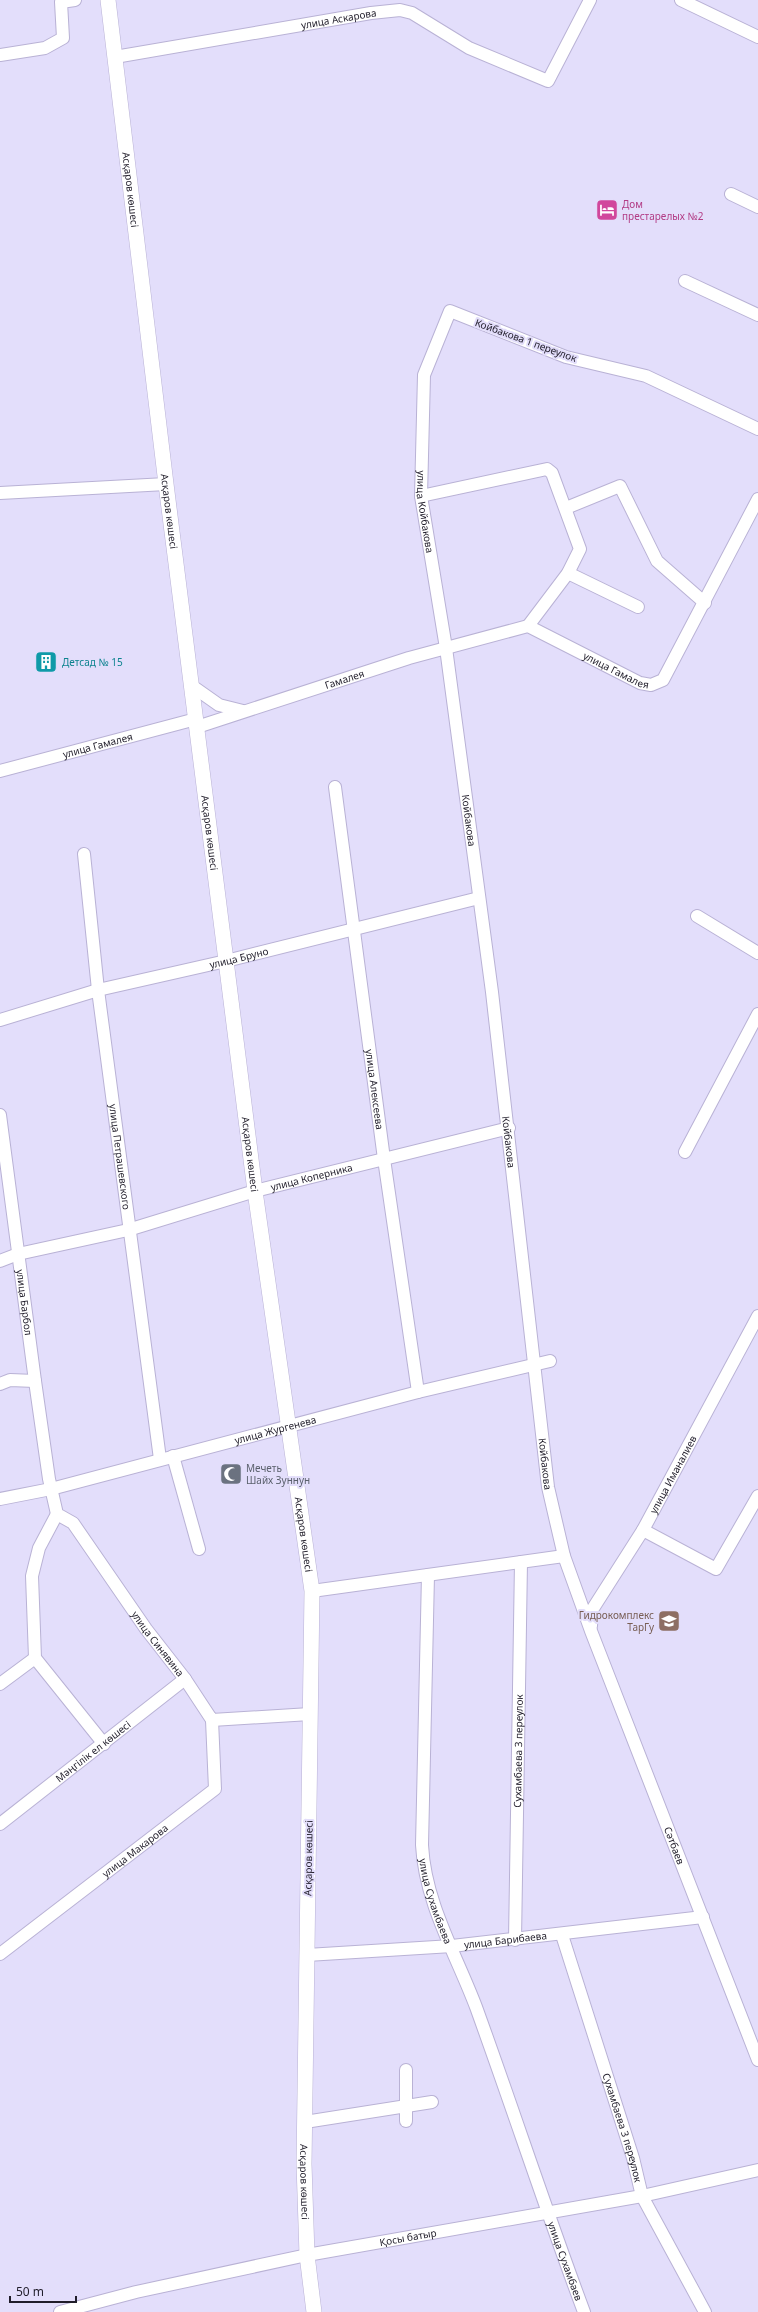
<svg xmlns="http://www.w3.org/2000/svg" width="758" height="2312" font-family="'Noto Sans',sans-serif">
	<rect width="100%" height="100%" fill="#e3defb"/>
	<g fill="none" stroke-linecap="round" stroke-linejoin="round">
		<!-- minor casing -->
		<g stroke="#b9b2d5" stroke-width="14">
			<g id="minor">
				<path d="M681,0L758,37"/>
				<path d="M0,55L45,48L63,38L61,2L75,0"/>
				<path id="s1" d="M115,57L371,13L400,10L412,13L469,48L548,81L590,0"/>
				<path d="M731,194L758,207"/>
				<path d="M685,281L758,315"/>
				<path id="s2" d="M758,429L646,376L566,357L450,311L424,375L421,496L446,648L492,992L548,1487L564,1556L591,1631L758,2060"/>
				<path d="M0,493L166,484"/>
				<path d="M421,496L547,469L552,473L580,549L568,573L528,626"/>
				<path d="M566,508L620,486L657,561L705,603"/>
				<path d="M568,573L638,607"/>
				<path d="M192,686L219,705L243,711"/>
				<path id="s3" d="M197,727L409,658L528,626L640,683L651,685L663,680L758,499"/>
				<path id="s4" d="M0,771L196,719"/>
				<path id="s5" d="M335,787L384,1159L418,1392"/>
				<path id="s6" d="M84,854L98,990L160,1459"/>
				<path d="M697,916L758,953"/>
				<path id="s7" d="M0,1020L98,990L226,961L479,898"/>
				<path id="s8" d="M0,1115L35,1381L49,1479L57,1514L73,1523L146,1629L185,1679L212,1720L310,1714"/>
				<path d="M685,1152L758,1014"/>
				<path id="s9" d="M0,1261L18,1254L128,1230L255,1191L509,1128"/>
				<path d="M0,1384L10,1380L35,1381"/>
				<path d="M173,1456L199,1549"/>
				<path id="s10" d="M0,1499L51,1489L418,1392L550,1361"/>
				<path d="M57,1514L39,1548L32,1576L35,1658L104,1744"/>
				<path d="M643,1530L716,1569L758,1496"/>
				<path id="s11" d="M428,1575L422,1845C425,1903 456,1954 476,2007C513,2109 546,2211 584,2312"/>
				<path d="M312,1591L564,1556"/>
				<path id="s12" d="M591,1626L592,1610L643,1530L758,1316"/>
				<path d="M0,1684L35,1658"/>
				<path id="s13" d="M0,1824L185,1679"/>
				<path id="s14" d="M562,1935L633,2158L642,2196L705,2312"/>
				<path id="s15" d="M515,1940L521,1562"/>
				<path id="s16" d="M0,1954L215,1789L212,1720"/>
				<path id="s17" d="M307,1955L452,1946L703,1917"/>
				<path d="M406,2121V2070"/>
				<path d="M305,2122L432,2102"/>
				<path id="s18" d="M60,2312L136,2292L307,2255L642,2196L758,2170"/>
			</g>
		</g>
		<!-- major casing -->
		<g stroke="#b9b2d5" stroke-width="16">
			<g id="major">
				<path id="s19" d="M108,0L166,484L255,1191L312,1591L304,2164L307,2255L314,2312"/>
			</g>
		</g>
		<!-- minor -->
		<use href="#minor" stroke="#fff" stroke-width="12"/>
		<!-- major -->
		<use href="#major" stroke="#fff" stroke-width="15"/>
	</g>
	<!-- icons -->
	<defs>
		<g id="hotel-square" transform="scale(1.15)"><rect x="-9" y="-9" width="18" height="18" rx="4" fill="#d1479c" stroke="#e3defb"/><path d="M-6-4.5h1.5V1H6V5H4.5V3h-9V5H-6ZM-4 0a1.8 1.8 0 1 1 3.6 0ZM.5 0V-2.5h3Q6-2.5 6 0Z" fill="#fff"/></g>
		<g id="building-square" transform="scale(1.15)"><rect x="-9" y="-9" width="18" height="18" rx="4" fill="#0f9aa8" stroke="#e3defb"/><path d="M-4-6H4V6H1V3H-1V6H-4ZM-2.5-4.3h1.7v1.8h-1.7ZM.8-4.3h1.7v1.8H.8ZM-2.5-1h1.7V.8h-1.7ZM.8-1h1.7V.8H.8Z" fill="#fff"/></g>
		<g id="mosque-square" transform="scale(1.15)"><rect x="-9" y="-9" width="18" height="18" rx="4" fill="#6b7280" stroke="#e3defb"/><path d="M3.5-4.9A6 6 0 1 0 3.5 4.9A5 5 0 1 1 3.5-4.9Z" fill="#fff"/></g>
		<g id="university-square" transform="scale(1.15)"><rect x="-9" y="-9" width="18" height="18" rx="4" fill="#8d6e63" stroke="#e3defb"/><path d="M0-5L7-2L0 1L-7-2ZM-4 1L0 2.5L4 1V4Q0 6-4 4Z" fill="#fff"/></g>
	</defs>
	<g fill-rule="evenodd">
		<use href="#hotel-square" x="607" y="210"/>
		<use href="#building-square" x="46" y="662"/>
		<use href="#mosque-square" x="231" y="1474"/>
		<use href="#university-square" x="669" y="1621"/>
	</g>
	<g text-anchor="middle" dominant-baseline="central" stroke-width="4" stroke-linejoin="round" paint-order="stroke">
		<!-- street labels -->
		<g font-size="10" fill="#201d2a" stroke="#e3defb">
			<text stroke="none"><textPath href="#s1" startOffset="227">улица Аскарова</textPath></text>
			<text stroke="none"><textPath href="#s19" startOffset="191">Асқаров көшесі</textPath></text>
			<text transform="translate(526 340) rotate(20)">Койбакова 1 переулок</text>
			<text stroke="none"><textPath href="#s19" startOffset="515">Асқаров көшесі</textPath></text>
			<text stroke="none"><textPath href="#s2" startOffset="537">улица Койбакова</textPath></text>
			<text stroke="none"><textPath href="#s3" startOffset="445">улица Гамалея</textPath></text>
			<text stroke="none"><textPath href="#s3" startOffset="155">Гамалея</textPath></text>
			<text stroke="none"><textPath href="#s4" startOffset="101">улица Гамалея</textPath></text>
			<text stroke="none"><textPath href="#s2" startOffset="849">Койбакова</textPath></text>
			<text stroke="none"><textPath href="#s19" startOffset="839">Асқаров көшесі</textPath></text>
			<text stroke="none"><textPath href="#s7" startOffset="247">улица Бруно</textPath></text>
			<text stroke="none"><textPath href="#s5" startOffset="305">улица Алексеева</textPath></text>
			<text stroke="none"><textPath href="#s2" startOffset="1173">Койбакова</textPath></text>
			<text stroke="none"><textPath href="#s19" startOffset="1163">Асқаров көшесі</textPath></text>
			<text stroke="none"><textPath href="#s6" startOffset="305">улица Петрашевского</textPath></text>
			<text stroke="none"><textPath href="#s9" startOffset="323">улица Коперника</textPath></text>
			<text stroke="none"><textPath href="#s8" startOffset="189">улица Барбол</textPath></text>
			<text stroke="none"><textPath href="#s10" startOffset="284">улица Жургенева</textPath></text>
			<text stroke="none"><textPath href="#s2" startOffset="1497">Койбакова</textPath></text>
			<text stroke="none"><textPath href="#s12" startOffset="174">улица Иманалиев</textPath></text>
			<text stroke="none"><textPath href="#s19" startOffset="1547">Асқаров көшесі</textPath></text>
			<text stroke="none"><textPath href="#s8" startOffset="569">улица Синявина</textPath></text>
			<text stroke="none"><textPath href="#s15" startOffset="189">Сухамбаева 3 переулок</textPath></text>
			<text stroke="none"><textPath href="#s13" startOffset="118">Мәңгілік ел көшесі</textPath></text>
			<text stroke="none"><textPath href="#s2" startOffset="1901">Сәтбаев</textPath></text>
			<text stroke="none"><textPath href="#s16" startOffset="170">улица Макарова</textPath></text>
			<text transform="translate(308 1858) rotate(-89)">Асқаров көшесі</text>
			<text stroke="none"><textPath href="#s11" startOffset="328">улица Сухамбаева</textPath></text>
			<text stroke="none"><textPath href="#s17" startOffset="199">улица Барибаева</textPath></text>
			<text stroke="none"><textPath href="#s14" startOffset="202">Сухамбаева 3 переулок</textPath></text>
			<text stroke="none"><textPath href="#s19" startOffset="2195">Асқаров көшесі</textPath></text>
			<text stroke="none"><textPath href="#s18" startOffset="356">Қосы батыр</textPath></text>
			<text stroke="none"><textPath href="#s11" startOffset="711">улица Сухамбаев</textPath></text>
		</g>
		<!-- hotel labels -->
		<g font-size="10" fill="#b23c85" stroke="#e3defb" text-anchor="start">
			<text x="622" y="204">Дом<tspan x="622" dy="12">престарелых №2</tspan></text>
		</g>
		<!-- culture labels -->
		<g font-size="10" fill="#0d838f" stroke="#e3defb" text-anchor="start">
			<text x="62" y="662">Детсад № 15</text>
		</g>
		<!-- worship labels -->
		<g font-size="10" fill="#5b616d" stroke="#e3defb" text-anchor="start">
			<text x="246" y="1468">Мечеть<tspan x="246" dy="12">Шайх Зуннун</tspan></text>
		</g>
		<!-- education labels -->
		<g font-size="10" fill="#785e54" stroke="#e3defb" text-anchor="end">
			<text x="654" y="1615">Гидрокомплекс<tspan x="654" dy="12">ТарГу</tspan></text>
		</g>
	</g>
	<!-- scale -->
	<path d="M10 2296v6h66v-6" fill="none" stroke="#201d2a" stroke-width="2"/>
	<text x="16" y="2296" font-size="12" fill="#201d2a" stroke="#e3defb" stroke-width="3" paint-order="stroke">50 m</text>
</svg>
